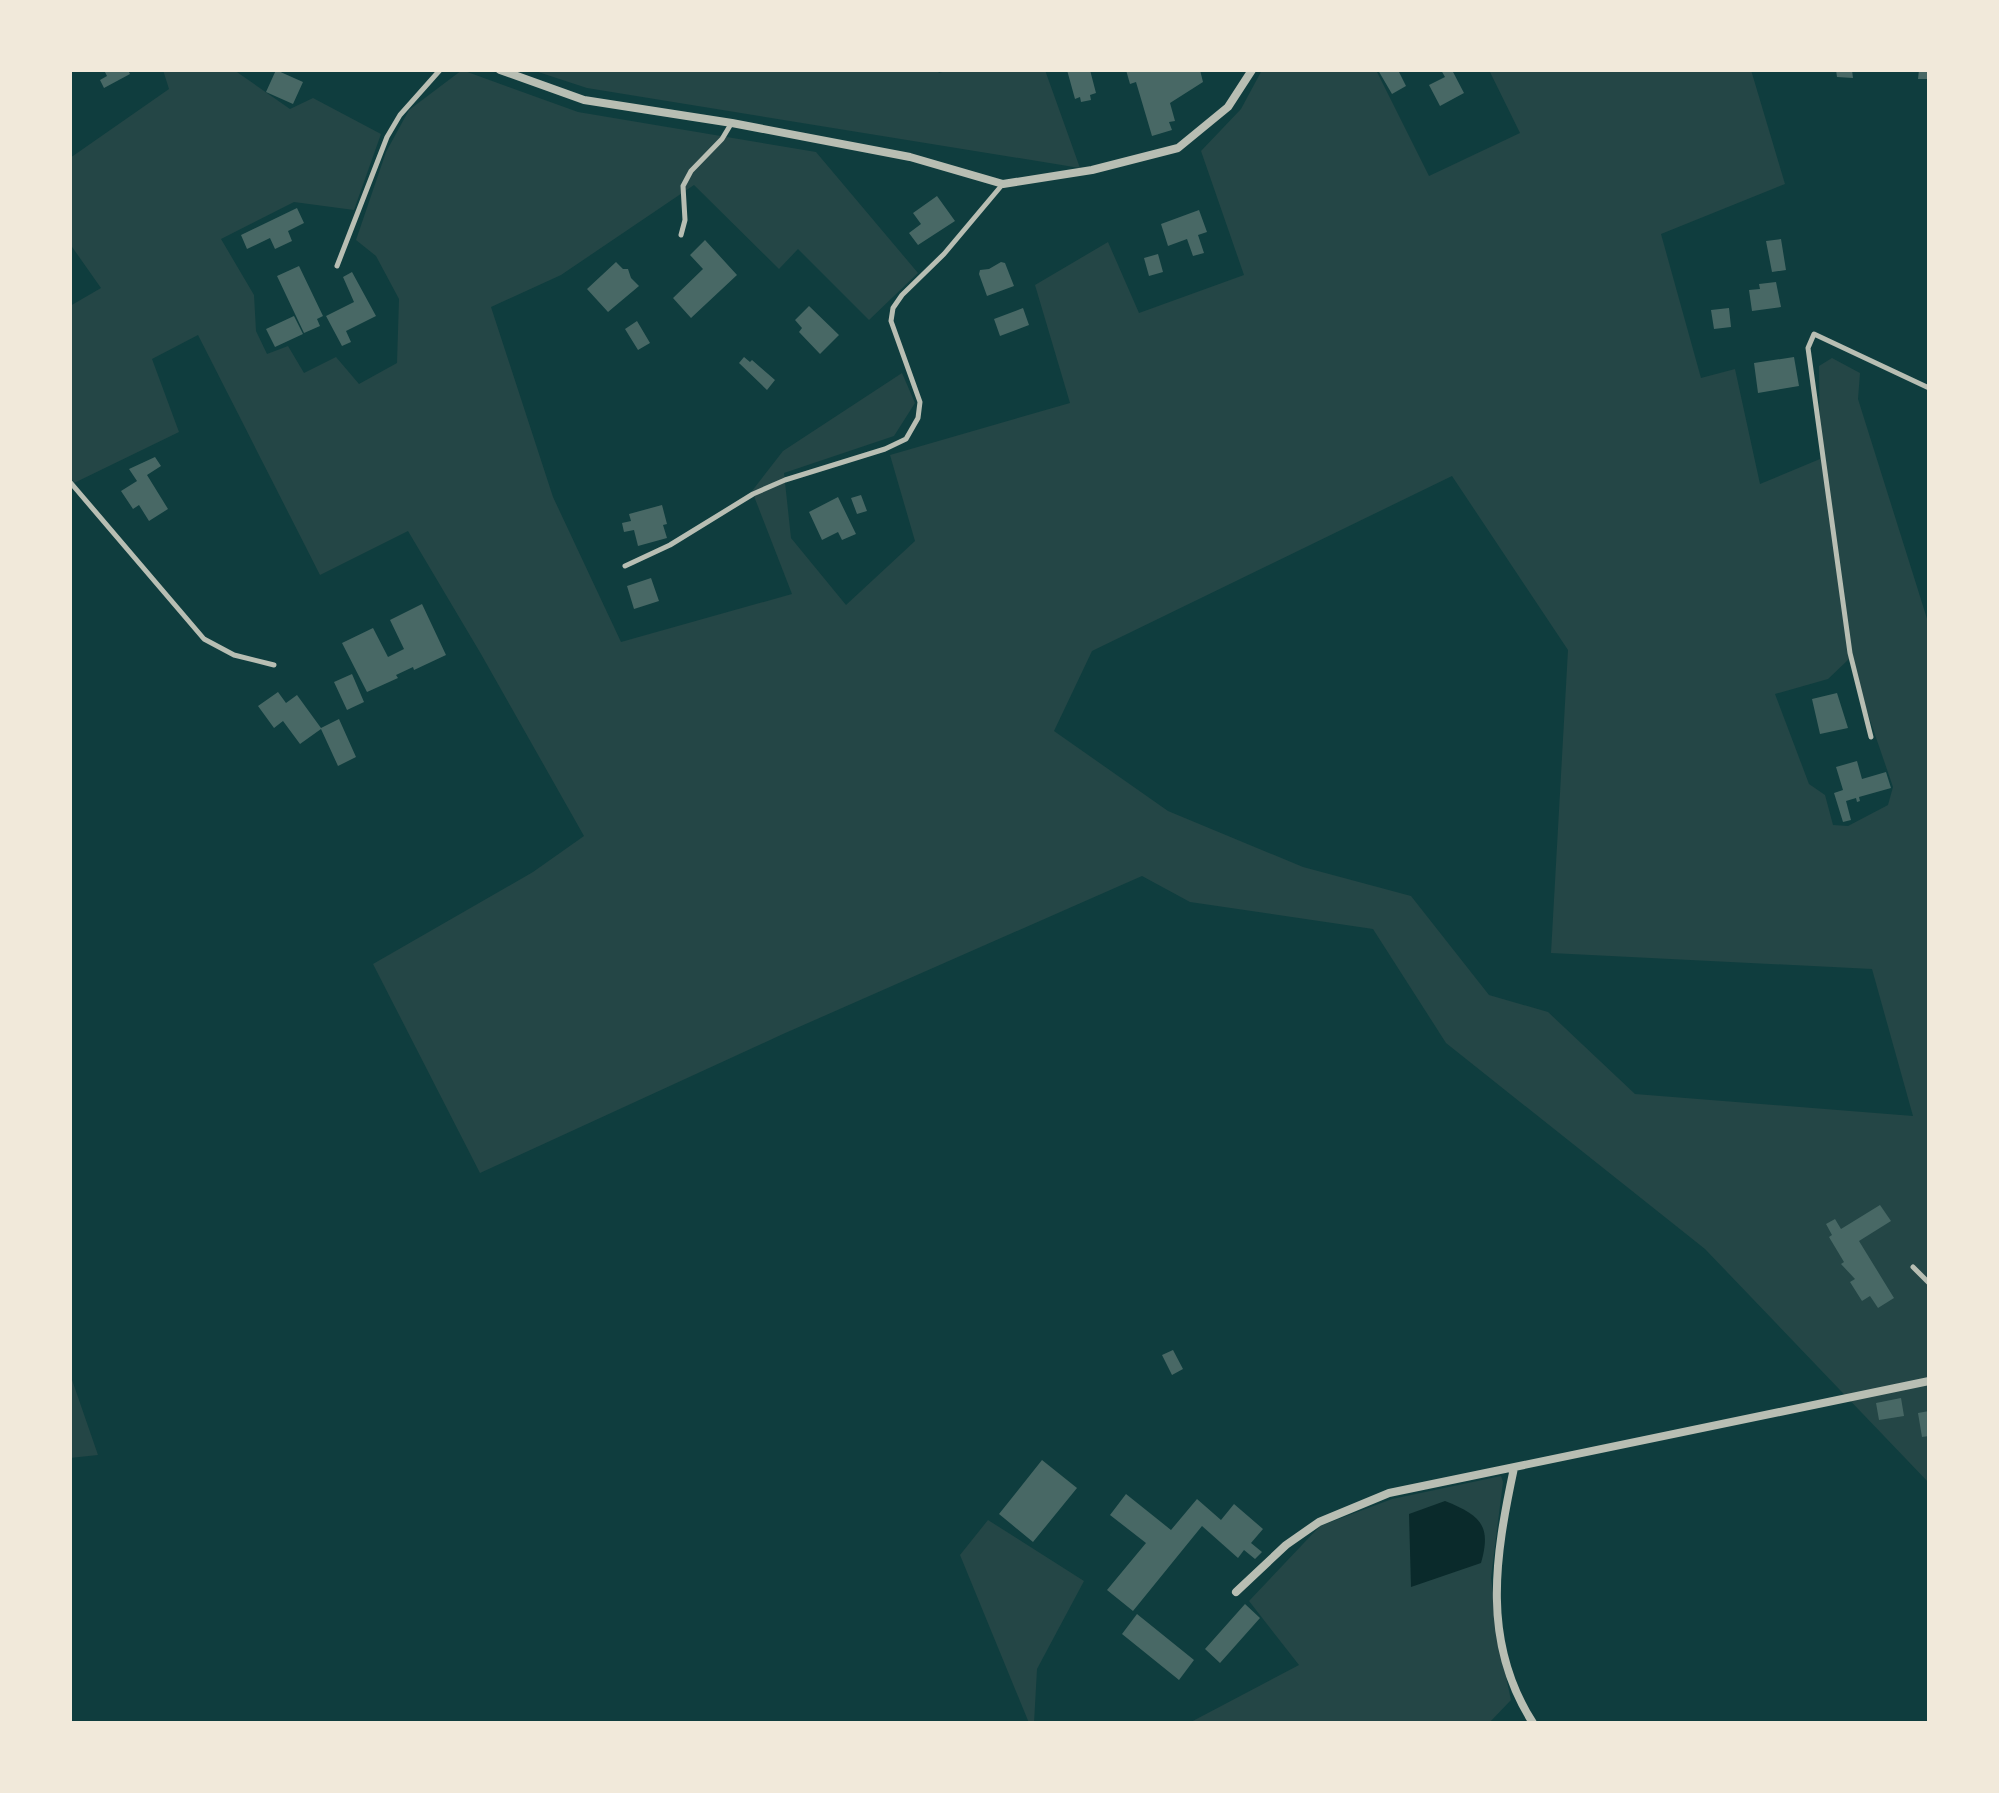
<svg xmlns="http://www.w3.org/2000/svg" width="1999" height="1793" font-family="'DejaVu Sans',sans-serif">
	<rect width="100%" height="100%" fill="#0f3d3e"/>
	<!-- green -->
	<path fill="#244646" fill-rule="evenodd" d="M163,70H234L290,109L313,98L381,134L354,210L294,202L221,239L254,295L256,331L267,354L288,346L304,373L336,357L359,384L397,363L399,299L376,256L356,240L386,152L409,110L462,70L578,112L816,152L918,273L869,320L798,249L779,269L694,185L561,275L491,307L553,497L621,642L792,594L752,491L783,451L902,373L915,403L894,436L784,473L791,538L846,605L915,541L890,455L1070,403L1035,285L1108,242L1139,313L1244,275L1201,151L1241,109L1262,70H1376L1429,176L1520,133L1489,70H1751L1785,184L1661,234L1701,378L1735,369L1760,484L1820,459L1819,366L1832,358L1860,373L1858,399L1929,625V1483L1705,1249L1446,1043L1373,929L1190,902L1142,876L783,1034L480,1173L373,964L533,872L584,836L481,654L408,531L320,575L198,335L152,359L179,432L74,483L70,477V306L101,288L70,244V158L169,89ZM1452,476L1568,650L1551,953L1872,969L1913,1116L1635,1094L1548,1012L1489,995L1411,896L1303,867L1168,811L1054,731L1092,651ZM1849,659L1893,787L1888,805L1848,826L1833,825L1825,795L1809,784L1775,694L1828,679Z
		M532,70H937L939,73L949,70H1045L1080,168L587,88Z
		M70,1374L98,1455L70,1458Z
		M1501,1476L1503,1482L1491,1578L1503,1663L1511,1700L1489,1723H1189L1299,1665L1249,1601L1320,1526L1392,1499Z
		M988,1520L1084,1581L1037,1669L1034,1723H1029L960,1555Z"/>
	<!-- water -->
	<path fill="#0a2a2b" d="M1445,1501C1480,1515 1492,1525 1481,1563L1411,1587L1409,1514Z"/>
	<!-- building -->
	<path fill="#486865" d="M104,70H128L130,74L104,88L100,80L107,76Z
		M276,70L303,82L293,104L266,92Z
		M1067,70H1090L1096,93L1090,95L1091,100L1081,102L1080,97L1075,99Z
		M1126,70H1200L1203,82L1170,103L1175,121L1169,122L1172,130L1152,136L1136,82L1130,84Z
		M1378,70H1398L1406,86L1392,94Z
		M1441,70H1452L1464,93L1440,106L1429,85L1445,77Z
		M1836,70H1852L1853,78L1837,77Z
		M1919,70H1929V79H1918Z
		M937,196L955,221L918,245L909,233L921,224L913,213Z
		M297,208L304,223L288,231L292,241L275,249L270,238L247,249L241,235Z
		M1199,210L1207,232L1198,235L1204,253L1193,256L1187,239L1168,246L1161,224Z
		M1781,239L1786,270L1772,272L1766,241Z
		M705,240L737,275L691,318L673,298L703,269L690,255Z
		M1158,254L1163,272L1149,276L1144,258Z
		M616,262L623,269H628L631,278L639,286L608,312L587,289Z
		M1001,262L1005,263L1014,286L987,296L979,274L980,270L989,269Z
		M299,266L323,316L317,319L320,326L304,333L277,276Z
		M352,272L376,316L346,331L351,342L342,346L326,316L354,302L343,277Z
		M1776,282L1781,307L1752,311L1749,290L1760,289L1759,284Z
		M809,306L839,335L820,354L799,332L802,328L795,320Z
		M1023,308L1029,325L1000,336L994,319Z
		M1729,308L1731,327L1714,329L1711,310Z
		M294,316L303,334L275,347L266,329Z
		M637,321L650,343L638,350L625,329Z
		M744,357L750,362L752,360L775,380L767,390L739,363Z
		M1794,357L1799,386L1758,393L1754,363Z
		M155,457L161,466L147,475L168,509L149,521L139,505L133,509L121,491L137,481L129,469Z
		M861,495L867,511L857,514L851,498Z
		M838,497L856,534L842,540L838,532L822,540L809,512Z
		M662,505L667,524L663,525L667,538L638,546L634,530L624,532L622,523L631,521L629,514Z
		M651,578L659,601L634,609L627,586Z
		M422,604L446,655L414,670L413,667L396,675L398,678L367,692L342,643L373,628L388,657L404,649L390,620Z
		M352,674L364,702L347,710L334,682Z
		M278,692L286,703L297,695L321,728L339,719L356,757L338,766L321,729L300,744L283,721L274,728L258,706Z
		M1837,693L1848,728L1820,734L1812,699Z
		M1857,761L1862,779L1886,772L1891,788L1859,797L1860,801L1857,802L1856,798L1846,801L1851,820L1843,822L1834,793L1843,790L1836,767Z
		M1880,1205L1891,1221L1859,1241L1894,1298L1878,1308L1870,1296L1862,1301L1850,1282L1855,1279L1841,1264L1844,1262L1829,1237L1832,1235L1826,1224L1835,1219L1841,1229Z
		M1173,1350L1183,1369L1172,1375L1162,1355Z
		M1901,1398L1904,1416L1879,1420L1876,1403Z
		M1929,1411V1436L1922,1437L1918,1413Z
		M1042,1460L1077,1488L1033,1542L999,1514Z
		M1126,1494L1171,1530L1197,1499L1221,1520L1234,1504L1263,1529L1251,1543L1262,1552L1255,1559L1244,1550L1238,1558L1202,1526L1133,1611L1107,1590L1146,1543L1110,1515Z
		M1245,1604L1260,1618L1220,1663L1205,1649Z
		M1137,1614L1194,1660L1179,1680L1122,1634Z"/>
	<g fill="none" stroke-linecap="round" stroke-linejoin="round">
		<!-- service -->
		<path stroke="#b8beb3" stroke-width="5" d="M681,235L685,220L683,186L691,171L722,139L731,124
			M337,266L387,137L400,115L440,70
			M70,482L204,639L234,655L274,665
			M625,566L670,545L753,494L785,480L885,449L906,439L918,418L920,402L891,321L893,308L902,295L944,254L1002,185
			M1871,737L1850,653L1808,348L1814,334L1929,388
			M1913,1267L1929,1283"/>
		<!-- minor -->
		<path stroke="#b8beb3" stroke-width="8" d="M500,70L584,100L732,123L910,157L1003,184L1092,170L1178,148L1228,107L1252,70
			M1514,1468C1495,1557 1481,1642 1533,1723
			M1236,1592L1286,1545L1319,1522L1389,1493L1929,1381"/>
	</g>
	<!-- border -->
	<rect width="1999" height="1793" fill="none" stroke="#f1e9da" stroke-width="144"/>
</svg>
